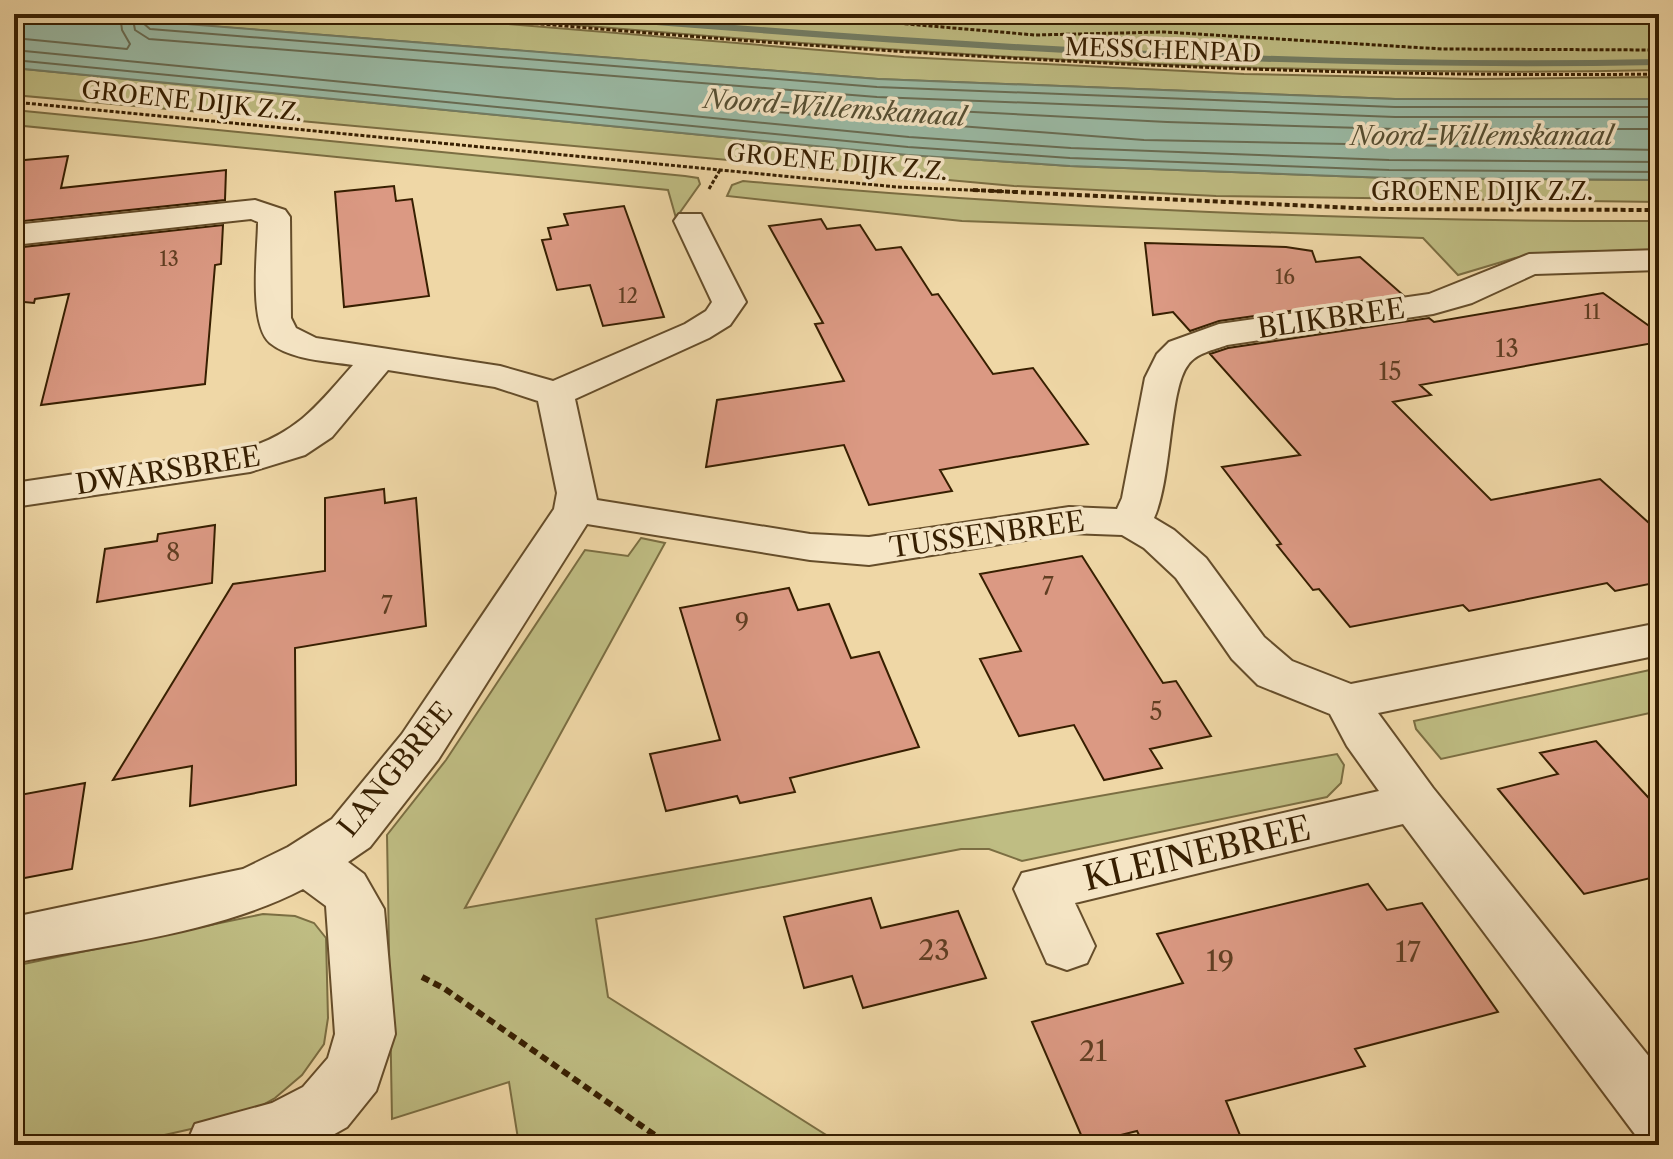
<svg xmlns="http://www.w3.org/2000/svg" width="1673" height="1159" font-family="'Libre Caslon Text',serif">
	<rect width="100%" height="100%" fill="#efd7a6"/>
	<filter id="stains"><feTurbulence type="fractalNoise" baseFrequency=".0025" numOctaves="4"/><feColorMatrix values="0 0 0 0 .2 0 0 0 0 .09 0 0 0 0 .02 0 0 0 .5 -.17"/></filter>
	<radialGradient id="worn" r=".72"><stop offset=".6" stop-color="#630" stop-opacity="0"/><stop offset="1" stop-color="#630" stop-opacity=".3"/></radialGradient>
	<!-- green -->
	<path fill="#bfbd83" stroke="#7b6e42" stroke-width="2" d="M145,14H389L904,57L1244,74L1472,79L1659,77V99H1395L878,79L146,21L153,15Z
		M454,14H1659V70C1256,79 855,51 454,14Z
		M14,68L908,155L1070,166L1389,178L1659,180V202L1216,196L1014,186L14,95Z
		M14,110L685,176L698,178L700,184L676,218L668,190L14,125Z
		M743,181C1048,208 1353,222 1659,221V250L1554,252L1515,258L1458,275L1423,238L962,221L727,196L732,185Z
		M641,538L665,543L465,908L1337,754L1344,765L1341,783L1327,797L1022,861L989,849H961L596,919L608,997L842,1145H519L509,1082L392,1119L387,835L446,760L585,550L628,556Z
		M1659,668V711L1441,759L1416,729L1414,721Z
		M263,914L295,916L314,923L326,938L328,1018L324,1044L302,1075L275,1098L240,1118L120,1145H14V966Z"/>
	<!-- water -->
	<path fill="#9abaa5" stroke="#727c63" stroke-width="2" d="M14,14H145L154,15L148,21L878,79L1395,99H1659V180L1389,178L1070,166L908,155L14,68Z"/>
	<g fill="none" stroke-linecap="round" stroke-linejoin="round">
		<!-- shore -->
		<path stroke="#686c53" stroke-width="2" d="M132,14L135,30L149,39L877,97L1395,117H1659
			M143,14V23L150,29L877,87L1395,107H1659
			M14,38L127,49L130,44L122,30L120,14
			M14,50L909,137L1071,148L1389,160L1659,162
			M14,60L908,147L1070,158L1389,170L1659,172
			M1659,129H1395L1167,122L720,99L716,103L719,107L763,111L1144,140L1659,150"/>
		<!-- stream -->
		<path fill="#727c63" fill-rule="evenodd" d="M555,14H596C950,43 1303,66 1659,59V65C1290,72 928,48 560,17Z"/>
	</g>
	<!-- building -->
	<path fill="#db9983" stroke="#371f01" stroke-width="2" d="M68,156L61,188L226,170L225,200L14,222V161Z
		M394,186L396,201L412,199L429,296L344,307L335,192Z
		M624,206L664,317L603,326L590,285L557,290L542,240L551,239L548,228L568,225L564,214Z
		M821,219L827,229L860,225L876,250L901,247L932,295L938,294L993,374L1033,368L1088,444L940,470L952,491L869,505L844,445L706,467L717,400L844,381L815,324L823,323L769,226Z
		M223,225L221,264L215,265L205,384L41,405L69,294L35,299L34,303L14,301V248Z
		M1145,243L1286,247L1312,251L1316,262L1360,257L1403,295L1219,321L1190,331L1173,312L1153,315Z
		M1603,293L1659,333V342L1420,385L1431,395L1393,402L1491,500L1600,479L1659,532V582L1615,591L1607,583L1469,611L1463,605L1350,627L1319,589L1313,590L1277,545L1281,544L1222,467L1300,455L1210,354L1228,348L1429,318L1434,322Z
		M384,489L385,503L416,498L426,626L295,648L296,785L190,806L192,766L113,780L233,584L325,571V498Z
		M215,525L212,583L97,602L105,549L157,541L158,534Z
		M1082,556L1163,683L1176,681L1211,736L1150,749L1162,768L1104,780L1074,725L1019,736L980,659L1021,651L980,574Z
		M789,588L798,610L829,604L851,658L879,652L919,747L790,778L795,792L740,803L737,796L666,811L650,754L720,740L680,608Z
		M1596,741L1659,809V876L1584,894L1498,789L1558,774L1540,753Z
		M85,783L72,869L14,880V796Z
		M1368,884L1387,910L1422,903L1498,1012L1355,1049L1365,1066L1226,1101L1244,1145H1144L1137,1131L1085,1144L1032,1022L1183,983L1157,934Z
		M871,898L881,928L958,911L986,978L863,1008L852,976L804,988L784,917Z"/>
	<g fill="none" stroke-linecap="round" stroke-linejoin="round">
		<!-- minor casing -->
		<g stroke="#654d2a" stroke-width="4">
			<path id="minor" d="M255,200L285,210L290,217L291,318L296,328L316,338L500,366L553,381L685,324L706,311L712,302L674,221L679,214H701L746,302L730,325L709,338L575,399L597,500L810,534L869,537L1069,507L1117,509L1122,498L1145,378L1157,354L1169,342L1219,324L1429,294L1529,254L1659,250V270L1535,274L1472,303L1433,314L1227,345C1214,350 1196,353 1188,365C1169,389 1172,479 1154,518L1174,530L1206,558L1264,637L1292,661L1351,684L1659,623V655L1378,713L1433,788L1659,1069V1145L1637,1137L1403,824L1075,903L1095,946L1087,963L1067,970L1047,963L1014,889L1022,873L1379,791L1347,746L1330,714L1258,685L1232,659L1176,578L1144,548L1122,535L1069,533L869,565L810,560L587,524L438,760L370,847L348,862L364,874L384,909L395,1034L376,1091L347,1127L315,1145H186L195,1124L272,1103L303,1087L328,1058L335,1034L326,906L303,889C216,934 110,944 14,963V917L243,869L288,847L332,819L402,734L554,509L557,493L538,401L495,387L388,370L332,437L305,455L250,472L14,507V483L245,449C298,432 317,406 353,365C327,361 291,360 270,343C248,324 258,249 258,222L251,219L14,245V225Z"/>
		</g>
		<!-- path-far2 -->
		<path stroke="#371f01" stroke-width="3" stroke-dasharray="4 2" stroke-linecap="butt" d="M97,14L148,19
			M427,14C837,51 1247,79 1659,74
			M791,14L1035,35L1164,32L1442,49L1659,50
			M14,102L897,187L1016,192
			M709,189L720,170"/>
		<!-- path-far1 -->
		<path stroke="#371f01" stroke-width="4" stroke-dasharray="5 3" stroke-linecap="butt" d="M973,190L1376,209L1659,210"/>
		<!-- path -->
		<path stroke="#371f01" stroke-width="6" stroke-dasharray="8 5" stroke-linecap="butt" d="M422,977L445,989L669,1145"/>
		<!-- minor -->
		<use href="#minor" fill="#f5e5c5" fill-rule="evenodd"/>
	</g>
	<g text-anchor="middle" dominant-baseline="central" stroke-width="7" stroke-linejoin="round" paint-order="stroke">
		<!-- far-number labels -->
		<g font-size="20" fill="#603e22">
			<text x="169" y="259">13</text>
			<text x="1285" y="277">16</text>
			<text x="628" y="296">12</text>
			<text x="1592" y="312">11</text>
		</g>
		<!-- far-street labels -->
		<g font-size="24" fill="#371f01" stroke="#f5e5c5">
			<text transform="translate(1163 50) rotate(2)">MESSCHENPAD</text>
			<text transform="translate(192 101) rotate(6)">GROENE DIJK Z.Z.</text>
			<text transform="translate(837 162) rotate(5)">GROENE DIJK Z.Z.</text>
			<text x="1482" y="191">GROENE DIJK Z.Z.</text>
		</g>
		<!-- number labels -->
		<g font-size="24" fill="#603e22">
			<text x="1507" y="348">13</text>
			<text x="1390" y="371">15</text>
			<text x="173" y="552">8</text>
			<text x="1048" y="586">7</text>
			<text x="387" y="605">7</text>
			<text x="742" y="622">9</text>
			<text x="1156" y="711">5</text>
		</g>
		<!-- far-water labels -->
		<g font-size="26" font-style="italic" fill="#554e32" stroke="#f5e5c5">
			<text transform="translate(835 108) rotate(4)">Noord-Willemskanaal</text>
			<text x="1482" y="136">Noord-Willemskanaal</text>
		</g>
		<!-- street labels -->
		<g font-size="28" fill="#371f01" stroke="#f5e5c5">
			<text transform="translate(1331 318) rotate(-8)">BLIKBREE</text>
			<text transform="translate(168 470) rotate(-9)">DWARSBREE</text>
			<text transform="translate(987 534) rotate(-8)">TUSSENBREE</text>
			<text transform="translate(395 769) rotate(-51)">LANGBREE</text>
		</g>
		<!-- near-number labels -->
		<g font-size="28" fill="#603e22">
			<text x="934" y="950">23</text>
			<text x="1408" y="952">17</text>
			<text x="1220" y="961">19</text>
			<text x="1093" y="1051">21</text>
		</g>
		<!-- near-street labels -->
		<g font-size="34" fill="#371f01" stroke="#f5e5c5">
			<text transform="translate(1197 853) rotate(-13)">KLEINEBREE</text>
		</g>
	</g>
	<!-- margin -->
	<rect width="1673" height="1159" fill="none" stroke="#efd7a6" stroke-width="48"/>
	<rect x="16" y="16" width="1641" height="1127" fill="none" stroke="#371f01" stroke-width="4"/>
	<rect x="24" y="24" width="1625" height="1111" fill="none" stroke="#371f01" stroke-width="2"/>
	<rect width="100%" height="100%" filter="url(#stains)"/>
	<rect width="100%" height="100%" fill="url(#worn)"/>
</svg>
